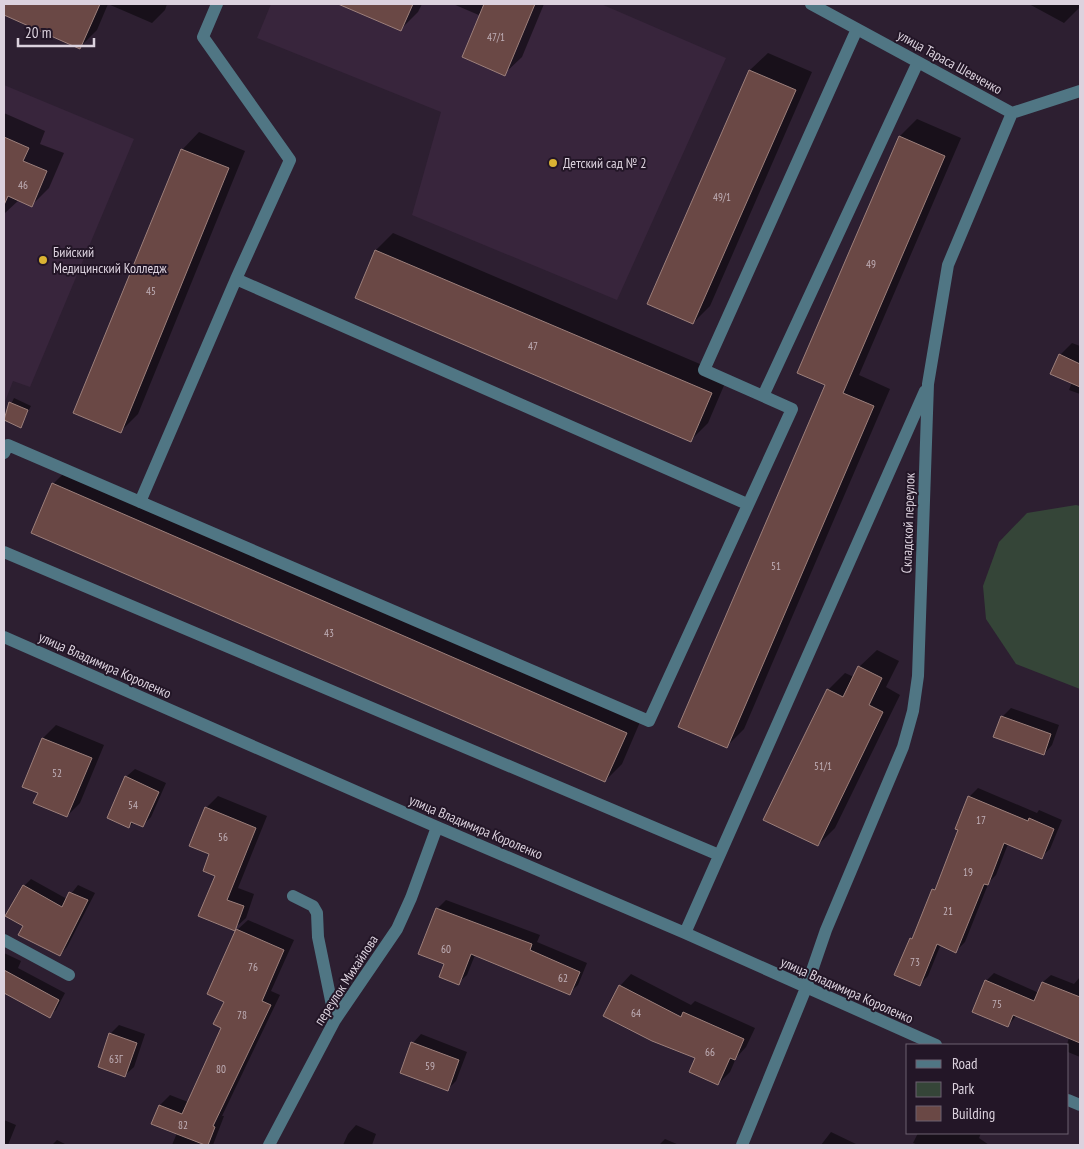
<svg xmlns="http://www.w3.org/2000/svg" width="1084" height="1149" font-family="'PT Sans Narrow',sans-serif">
	<rect width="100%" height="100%" fill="#2d1f31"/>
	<!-- built -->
	<path fill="#38253c" d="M271,4H601L726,58L617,300L412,215L441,112L257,38Z
		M4,85L134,139L30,387L13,381L4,404Z"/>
	<!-- park -->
	<path fill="#354538" d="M1076,505L1080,506V689L1016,664L986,619L983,586L999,542L1027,513Z"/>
	<!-- shadow -->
	<path fill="#0007" d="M4,4H167L165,10L152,23L108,4L97,30L80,47L4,14Z
		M360,4H422L418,12L401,29L357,11Z
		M453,4H544L522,57L504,74L481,16Z
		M1029,4H1080V7L1064,23Z
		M768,53L812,72L710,306L693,323L649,304L750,70Z
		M4,113L45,131L40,144L64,153L49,188L32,205L19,200L5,213Z
		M917,119L961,138L859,375L890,389L744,729L727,746L826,385L900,136Z
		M199,132L245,151L138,414L120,432L182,150Z
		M393,233L728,376L708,423L691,440L356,297L376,250Z
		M1072,343L1080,346V394L1069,390L1072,382L1060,355Z
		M14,398L31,406L20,426L4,419Z
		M71,466L643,715L622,764L605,781L53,484Z
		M877,650L899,661L886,687L900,695L835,828L818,845L828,690L845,673L854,677L859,667Z
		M1011,708L1059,725L1052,745L1044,754L1002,717Z
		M56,725L104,745L80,803L67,816L39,792L24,786L43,738Z
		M135,769L166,783L151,817L142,826L134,822L129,827L126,777Z
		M978,788L1037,813L1039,810L1062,820L1050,849L1041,857L1008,844L996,875L989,882L965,942L956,951L941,944L928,976L919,985L911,939L916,934L933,890L939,884L960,830L969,797Z
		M218,796L267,816L238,888L254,894L246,918L234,929L211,854L206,808Z
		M31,879L67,899L78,885L95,893L67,947L60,955L24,926V886Z
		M446,900L540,935L537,942L587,963L578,985L569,993L475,955L467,975L458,983L446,963L420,953L438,908Z
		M248,920L294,940L271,991L280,995L222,1116H224L213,1145H172L177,1133L160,1105L170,1095L188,1102L223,1027L237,930Z
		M4,953L21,961L18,968L65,993L56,1010L49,1016L6,992L4,994Z
		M994,973L1039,993L1043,982L1051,975L1074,984L1080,977V1057L1068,1052L1067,1045L1069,1037L1017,1015L1008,1026L986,981Z
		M631,974L691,1005L695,1001L755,1028L746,1047L736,1058L730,1072L718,1084L697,1057L620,986Z
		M119,1025L145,1034L134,1067L125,1075L110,1034Z
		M421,1034L467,1052L456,1081L448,1089L413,1043Z
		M4,1120L16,1125L8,1145H4Z
		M356,1125L376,1134L372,1145H343L348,1134Z
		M831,1132L858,1145H821Z
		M918,1133H981L979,1138L989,1145H918L913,1143Z
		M665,1139L679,1145H659Z
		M57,1140L67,1145H52Z"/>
	<!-- building -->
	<path fill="#6a4845" stroke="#9c7f7b" d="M4,4H100L80,49L4,15Z
		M338,4H413L401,31Z
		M484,4H535L505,76L462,57Z
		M749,70L796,90L693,324L647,304Z
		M899,136L945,156L843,393L874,406L727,748L678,727L825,385L797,373Z
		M4,137L29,148L23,161L47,171L32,207L8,196L4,205Z
		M181,149L229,168L121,433L73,413Z
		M375,250L712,393L691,442L355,298Z
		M1059,354L1080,364V387L1050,374Z
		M9,402L28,410L21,428L4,420Z
		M52,483L627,733L605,782L31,533Z
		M858,666L882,678L869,705L883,712L818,846L763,820L827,689L843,697Z
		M1001,716L1051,734L1044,755L993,737Z
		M42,738L92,758L67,817L33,803L38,793L22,787Z
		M125,776L159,792L143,827L131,822L129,828L107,818Z
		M968,796L1028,821L1029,818L1054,829L1042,859L1004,843L988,885L984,884L956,953L937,944L920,986L894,975L910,938L912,939L932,889L935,890L958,830L955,829Z
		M205,807L256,828L227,900L244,906L235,931L198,916L215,876L203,871L209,854L189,846Z
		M23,885L62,907L69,892L88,900L60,956L18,935L23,926L5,916Z
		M436,908L532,944L530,950L580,972L570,995L471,954L459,985L439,977L444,964L418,954Z
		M236,929L284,950L262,1001L271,1005L213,1126L215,1127L208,1145H205L151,1124L159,1105L182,1114L221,1028L213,1024L224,1002L207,994Z
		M4,970L59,1000L50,1018L4,993Z
		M985,980L1034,1001L1042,982L1080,997V1043L1013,1015L1008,1027L972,1012Z
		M619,985L681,1017L683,1012L744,1039L735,1060L730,1058L718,1085L689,1072L695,1058L652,1041L603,1016Z
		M109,1033L137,1043L125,1077L98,1067Z
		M411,1042L459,1060L448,1091L400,1073Z"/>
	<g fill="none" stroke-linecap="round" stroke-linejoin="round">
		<!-- minor -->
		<path stroke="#507684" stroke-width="12" d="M217,4L203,37L290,160L236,279
			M811,4L1012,113L1080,91
			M763,396L704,370L857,29
			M4,453L8,445L649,721L792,409L763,396L918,62
			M140,502L236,279L747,504
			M4,552L719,855
			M4,637L437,827L685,933L936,1045
			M293,896L313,906L317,913L318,937L335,1020
			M685,933L925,391
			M4,940L69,975
			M1068,1100L1080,1105
			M269,1145L335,1020L397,929L411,898L437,827
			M742,1145L806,988L826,930L903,747L913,711L918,676L928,384L948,265L1012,113"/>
	</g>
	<!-- markers -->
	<g fill="#dab333" stroke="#231627" stroke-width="2">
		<circle cx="553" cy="163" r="5"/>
		<circle cx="43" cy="260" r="5"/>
	</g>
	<g text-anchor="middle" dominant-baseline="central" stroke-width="4" stroke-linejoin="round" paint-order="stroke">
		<!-- number labels -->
		<g font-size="11" fill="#c0b0b8">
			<text x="496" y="37">47/1</text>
			<text x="23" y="185">46</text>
			<text x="722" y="197">49/1</text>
			<text x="871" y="264">49</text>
			<text x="151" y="291">45</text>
			<text x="533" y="346">47</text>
			<text x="776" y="566">51</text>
			<text x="329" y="633">43</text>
			<text x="823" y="766">51/1</text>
			<text x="57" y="773">52</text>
			<text x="133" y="805">54</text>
			<text x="981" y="820">17</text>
			<text x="223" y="837">56</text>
			<text x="968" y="872">19</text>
			<text x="948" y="911">21</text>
			<text x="446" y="949">60</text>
			<text x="915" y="962">73</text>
			<text x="253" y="967">76</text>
			<text x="563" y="978">62</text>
			<text x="997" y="1004">75</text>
			<text x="636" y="1013">64</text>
			<text x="242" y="1015">78</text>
			<text x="710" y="1052">66</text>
			<text x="116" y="1059">63Г</text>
			<text x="430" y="1066">59</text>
			<text x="221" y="1069">80</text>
			<text x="183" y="1125">82</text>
		</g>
		<!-- street labels -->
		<g font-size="14" fill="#dcd2de" stroke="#231627">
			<text transform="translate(950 62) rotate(29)">улица Тараса Шевченко</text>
			<text transform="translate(908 523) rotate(-88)">Складской переулок</text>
			<text transform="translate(105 665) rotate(24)">улица Владимира Короленко</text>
			<text transform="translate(476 827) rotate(23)">улица Владимира Короленко</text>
			<text transform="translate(346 980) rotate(-57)">переулок Михайлова</text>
			<text transform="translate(847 990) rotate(24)">улица Владимира Короленко</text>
		</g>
		<!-- poi labels -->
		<g font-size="14" fill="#dcd2de" stroke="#231627" text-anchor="start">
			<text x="563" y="163">Детский сад № 2</text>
			<text x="53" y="252">Бийский<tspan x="53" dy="16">Медицинский Колледж</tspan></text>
		</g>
	</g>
	<!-- border -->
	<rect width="1084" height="1149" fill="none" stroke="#dcd2de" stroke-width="10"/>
	<!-- legend -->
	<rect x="906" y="1044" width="162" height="90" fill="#231627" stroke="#6d6170"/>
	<rect x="916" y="1060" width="25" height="8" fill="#507684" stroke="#6d6170"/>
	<text x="952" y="1069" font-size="15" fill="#dcd2de">Road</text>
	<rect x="916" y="1082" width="25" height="15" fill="#354538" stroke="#6d6170"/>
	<text x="952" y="1094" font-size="15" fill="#dcd2de">Park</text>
	<rect x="916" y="1106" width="25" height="15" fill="#6a4845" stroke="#6d6170"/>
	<text x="952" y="1119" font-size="15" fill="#dcd2de">Building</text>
	<!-- scale -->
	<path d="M18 38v8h76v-8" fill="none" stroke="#dcd2de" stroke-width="2.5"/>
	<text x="25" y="38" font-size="15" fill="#dcd2de" stroke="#231627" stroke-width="4" paint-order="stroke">20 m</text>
</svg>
